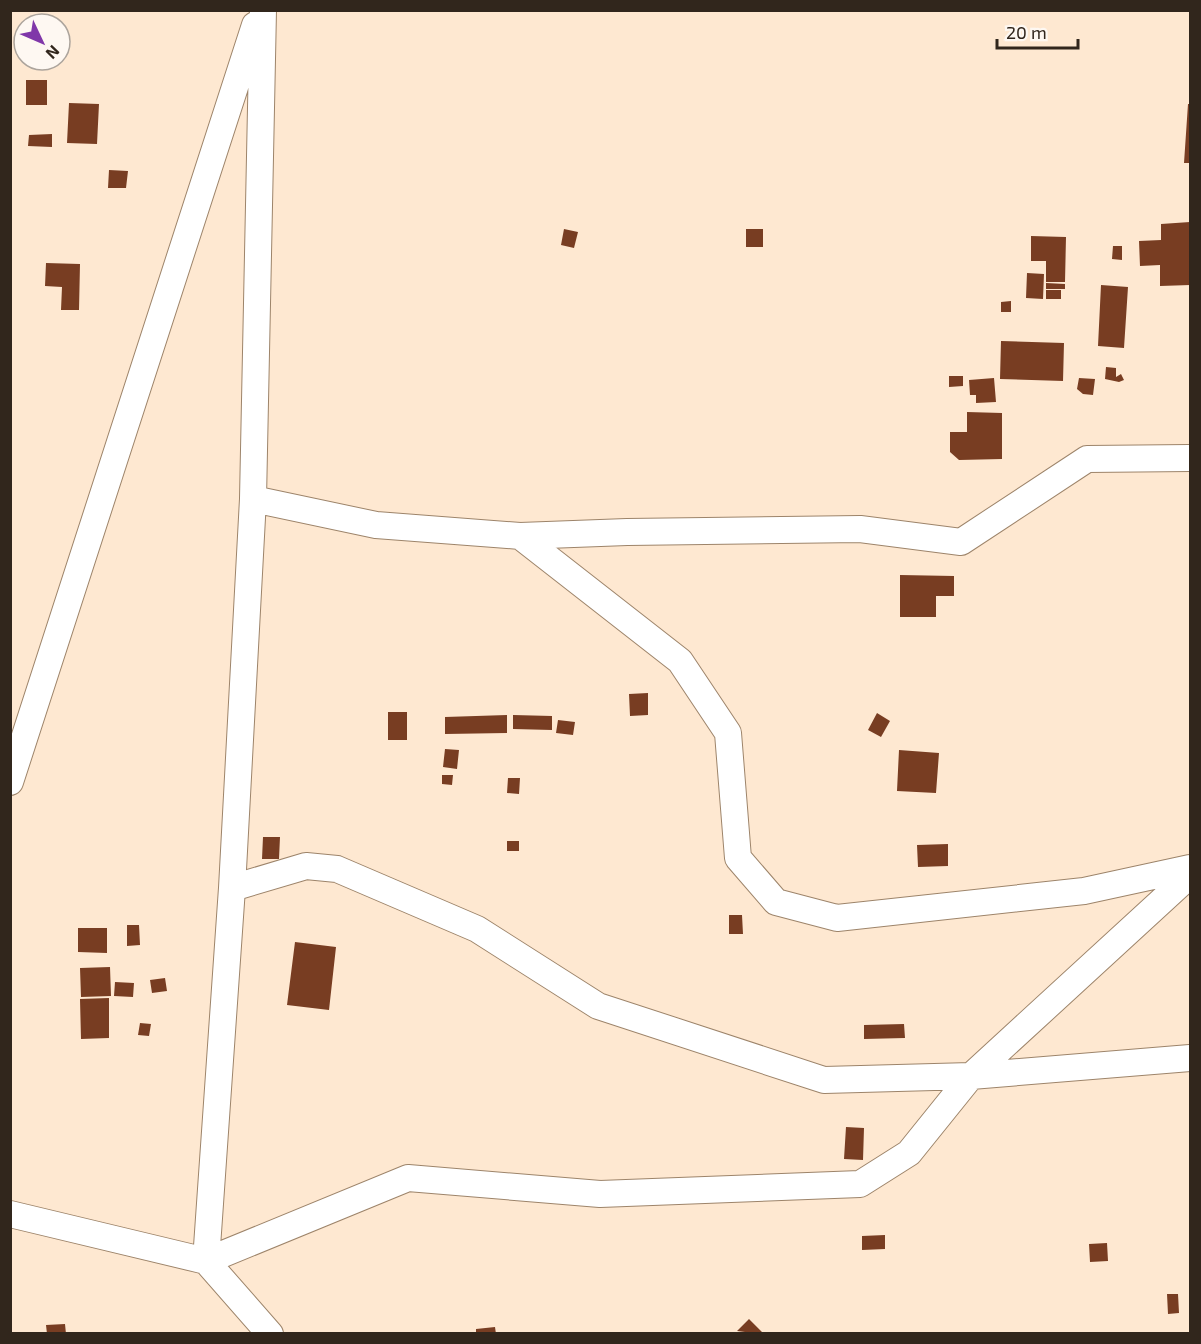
<svg xmlns="http://www.w3.org/2000/svg" width="1201" height="1344" font-family="'Exo 2',sans-serif">
	<rect width="100%" height="100%" fill="#fee8d1"/>
	<!-- building -->
	<path fill="#783d22" d="M26,80H47V105H26Z
		M69,103L99,104L97,144L67,143Z
		M1188,104H1190V163H1184Z
		M52,134V147L28,146L29,135Z
		M109,170L128,171L126,188H108Z
		M1190,222V285L1160,286V265L1140,266L1139,241L1161,240V224Z
		M564,229L578,232L574,248L561,245Z
		M746,229H763V247H746Z
		M1031,236L1066,237L1065,282H1046V261H1031Z
		M1113,246H1122V260L1112,259Z
		M46,263L80,264L79,310H61L62,287L45,286Z
		M1027,273L1044,274L1043,299L1026,298Z
		M1046,283L1065,284V289H1046Z
		M1101,285L1128,287L1124,348L1098,346Z
		M1046,290H1061V299H1046Z
		M1011,301V312H1001V302Z
		M1001,341L1064,343L1063,381L1000,379Z
		M1106,367L1116,368V377L1121,374L1124,380L1119,382L1105,379Z
		M949,376H963V386L949,387Z
		M994,378L996,402L976,403V395H970L969,380Z
		M1079,378L1095,379L1093,395L1083,394L1077,389Z
		M967,412L1002,413V459L959,460L950,452V432H967Z
		M900,575L954,576V596H936V617H900Z
		M648,693V715L630,716L629,694Z
		M388,712H407V740H388Z
		M877,713L890,721L881,737L868,730Z
		M507,715V733L445,734V717Z
		M513,715L552,716V730L513,729Z
		M558,720L575,722L573,735L556,733Z
		M445,749L459,750L457,769L443,767Z
		M899,750L939,753L936,793L897,791Z
		M442,775H453L452,785L442,784Z
		M508,778H520L519,794L507,793Z
		M263,837H280L279,859H262Z
		M507,841H519V851H507Z
		M948,844V866L918,867L917,845Z
		M729,915H742L743,934H729Z
		M127,925H139L140,945L127,946Z
		M78,928H107V953L78,952Z
		M295,942L336,947L329,1010L287,1005Z
		M110,967L111,996L81,997L80,968Z
		M165,978L167,991L152,993L150,980Z
		M115,982L134,983L133,997L114,996Z
		M109,998V1038L81,1039L80,999Z
		M140,1023L151,1024L149,1036L138,1035Z
		M904,1024L905,1038L864,1039V1025Z
		M846,1127L864,1128L863,1160L844,1159Z
		M885,1235V1249L862,1250V1236Z
		M1107,1243L1108,1261L1090,1262L1089,1244Z
		M1167,1294H1178L1179,1313L1168,1314Z
		M749,1319L762,1332L761,1334L737,1331Z
		M65,1324L66,1334H47L46,1325Z
		M495,1327L496,1334H476V1329Z"/>
	<g fill="none" stroke-linecap="round" stroke-linejoin="round">
		<!-- minor casing -->
		<g stroke="#9d846a" stroke-width="28">
			<path id="minor" d="M253,499L376,525L520,536L680,661L728,733L738,858L776,902L837,918L1084,891L1190,868
				M520,536L627,532L860,529L961,542L1087,459L1190,458
				M10,782L255,25
				M232,888L306,866L337,869L477,929L598,1006L824,1080L971,1076L1190,1058
				M10,1214L206,1261L232,888L253,499L263,10
				M270,1334L206,1261L408,1178L600,1194L860,1184L909,1153L971,1076L1190,875"/>
		</g>
		<!-- minor -->
		<use href="#minor" stroke="#fff" stroke-width="26"/>
	</g>
	<!-- border -->
	<rect width="1201" height="1344" fill="none" stroke="#31261c" stroke-width="24"/>
	<!-- north arrow -->
	<g transform="translate(42 42) rotate(134)"><circle r="28" fill="#fef8f2" stroke="#aca49c" stroke-width="1.5"/>
	<path d="M0-4.5L10 22L0 15L-10 22Z" fill="#8037a9"/>
	<text y="-9" font-size="16" font-weight="bold" text-anchor="middle" fill="#31261c">N</text>
	</g>
	<!-- scale -->
	<path d="M997 39v9h81v-9" fill="none" stroke="#31261c" stroke-width="3"/>
	<text x="1006" y="39" font-size="18" fill="#31261c" stroke="#fef8f2" stroke-width="4.5" paint-order="stroke">20 m</text>
</svg>
